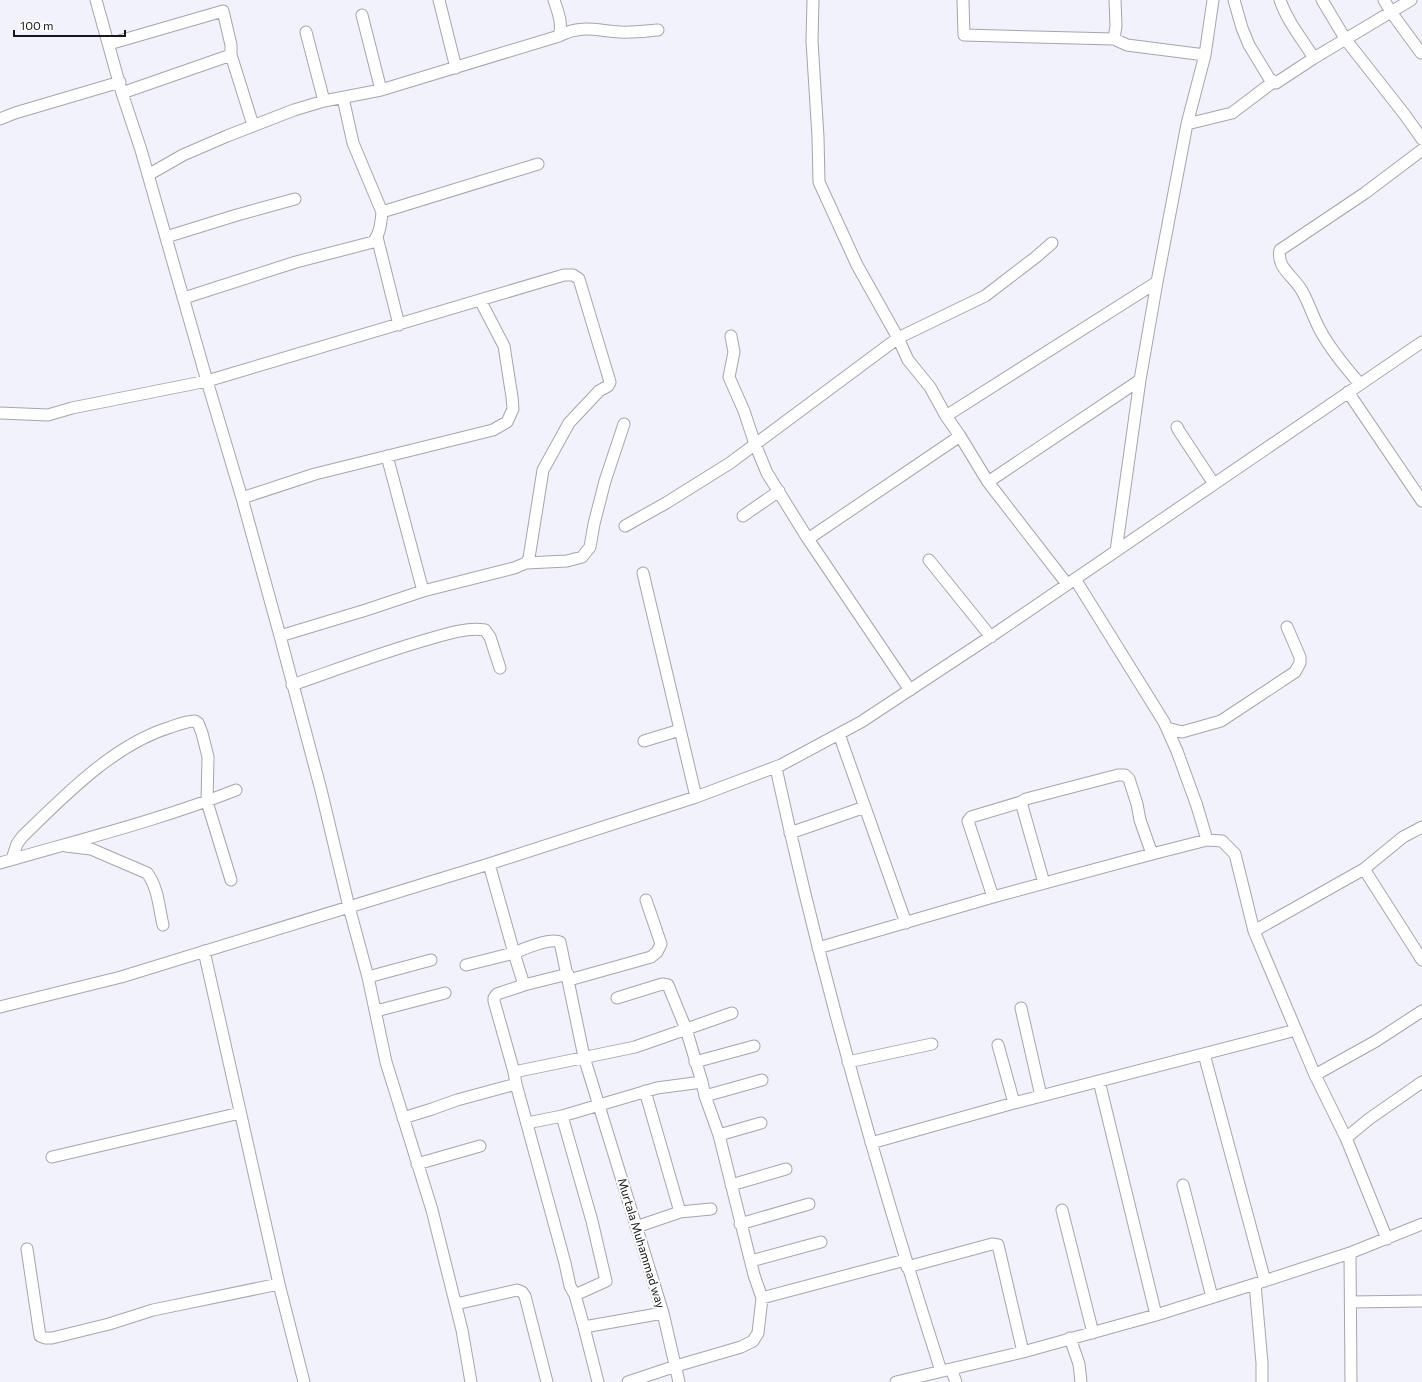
<svg xmlns="http://www.w3.org/2000/svg" width="1422" height="1382" font-family="Commissioner,sans-serif">
	<rect width="100%" height="100%" fill="#f2f2fc"/>
	<g fill="none" stroke-linecap="round" stroke-linejoin="round">
		<!-- minor casing -->
		<g stroke="#a4a5ae" stroke-width="13">
			<path id="minor" d="M96,0L122,93L141,150L207,381L242,498L280,636L321,790L349,907L368,977L386,1062L432,1210L462,1330L471,1382
				M439,0L456,68
				M554,0C558,12 563,24 559,36
				M813,0L812,41L818,137L819,182L857,265L898,338L908,360L930,387L946,416L960,436L988,482L1067,584
				M963,0L964,35L1114,39L1127,45L1205,55
				M1234,0L1242,28L1249,45L1269,78L1276,83L1314,58L1411,0
				M1280,0C1287,21 1302,39 1314,58
				M1322,0L1346,40L1405,115L1422,139
				M1384,0L1391,12L1421,53
				M362,15L381,90
				M306,32L324,101
				M1114,39L1116,26L1115,0
				M109,44L223,11L231,45V55L253,125
				M122,93L231,55
				M0,119L15,113L120,82
				M1187,124L1232,113L1273,82
				M148,175L183,155L227,136L294,110L324,101L381,90L559,36C581,24 598,31 620,32C633,33 646,31 658,30
				M382,212L538,164
				M166,237L237,215L295,199
				M377,237L399,325
				M184,298L296,262L373,242C380,234 381,223 382,212L353,143L343,98
				M731,336L734,352L729,377L744,411L755,444L767,473L808,539L910,690
				M1360,384C1345,367 1331,350 1320,330C1313,317 1309,303 1302,291C1294,276 1276,268 1280,250L1365,193L1422,150
				M1348,392L1422,501
				M0,413L48,415L72,408L207,381L564,275H573L579,279L610,382L608,386L599,391L569,423L543,470L529,558L526,563
				M946,416L1157,282
				M1177,427L1179,431L1214,484
				M387,456L423,591
				M988,482L1140,380
				M242,498L315,474L493,430L507,422L513,409L512,397L504,346L480,300
				M743,516L779,491
				M625,526L666,503L730,463L898,338L985,296L1036,257L1052,243
				M808,539L960,436
				M1116,551L1140,380L1157,282L1187,124L1205,55L1213,0
				M929,560L991,637
				M643,573L696,797
				M1075,579L1164,722L1177,751L1197,806L1207,840
				M280,636L366,610L423,591L514,568L526,563L567,561L582,557L590,547L594,524L605,481L624,424
				M292,685C338,669 383,652 429,639C446,634 467,627 485,630L490,637L500,668
				M1167,728L1182,732L1221,721L1295,672L1300,663V657L1287,627
				M839,734L906,923
				M644,741L680,730
				M776,768C820,971 877,1172 941,1371
				M1021,802L1044,883
				M790,833L865,807
				M66,846L91,849L147,873C158,887 159,908 163,925
				M12,859L17,844L22,837C64,796 114,744 171,727C179,724 187,721 195,721L198,723L202,733L208,757L207,802L231,880
				M0,863C79,840 160,820 236,790
				M489,864L514,953C523,949 551,937 560,942L584,1057L663,1313L679,1382
				M1364,869L1422,960
				M993,897L968,821L971,817L1021,802L1026,799L1118,775H1125L1129,779L1137,804L1140,820L1152,854
				M1254,931L1364,869L1403,837L1422,827
				M818,948L993,897L1152,854L1207,840L1222,841L1235,854L1254,931L1315,1075L1346,1138L1387,1239
				M204,951L279,1284L304,1382
				M466,965L514,953L524,985
				M568,974L524,985L497,994L494,998V1001L514,1072L516,1084L565,1263L570,1286L575,1295L584,1327L663,1313
				M368,977L431,960
				M569,980L651,957L657,952L661,944L646,900
				M617,998L662,984L668,985L686,1029L702,1082
				M0,1007L121,977L489,864L696,797L781,765L861,722L996,633L1422,342
				M1021,1008L1041,1096
				M376,1011L445,993
				M998,1045L1014,1103
				M1204,1054L1265,1281
				M695,1062L754,1046
				M848,1062L932,1044
				M514,1072L635,1047L732,1013
				M1315,1075L1376,1041L1422,1011
				M1099,1081L1156,1315
				M562,1116L592,1221L606,1281L575,1295
				M403,1118L432,1109L457,1100L516,1084
				M527,1123L562,1116L657,1088L702,1082L705,1096L762,1080
				M719,1135L761,1123
				M1346,1138L1369,1119L1422,1082
				M871,1143L1014,1103L1296,1030
				M52,1157L240,1113
				M417,1164L480,1146
				M731,1185L786,1169
				M1183,1185L1212,1297
				M1062,1210L1093,1333
				M680,1212L711,1209
				M740,1224L809,1204
				M636,1227L680,1212L645,1091
				M27,1249L40,1336L45,1338H52L109,1324L153,1310L279,1284
				M1350,1253L1351,1382
				M751,1261L821,1242
				M907,1267L992,1244L998,1245L1023,1352
				M1255,1284L1262,1363V1382
				M762,1298L905,1260
				M1351,1302L1422,1301
				M456,1304L517,1290L522,1292L525,1296L547,1382
				M584,1327L598,1382
				M1070,1338L1079,1364L1081,1382
				M951,1369L956,1382
				M628,1382L676,1366L741,1347L753,1341L758,1333L762,1298L754,1275L719,1135L705,1096
				M896,1382L1023,1352L1156,1315L1255,1284L1350,1253L1422,1224"/>
		</g>
		<!-- minor -->
		<use href="#minor" stroke="#fff" stroke-width="11"/>
	</g>
	<g text-anchor="middle" dominant-baseline="central" stroke-width="4" stroke-linejoin="round" paint-order="stroke">
		<!-- street labels -->
		<g font-size="12" fill="#18181b" stroke="#fff">
			<text transform="translate(642 1243) rotate(73)">Murtala Muhammad way</text>
		</g>
	</g>
	<!-- scale -->
	<path d="M14 30v6h111v-6" fill="none" stroke="#18181b" stroke-width="2"/>
	<text x="20" y="30" font-size="12" fill="#18181b" stroke="#ffffff" stroke-width="3" paint-order="stroke">100 m</text>
</svg>
